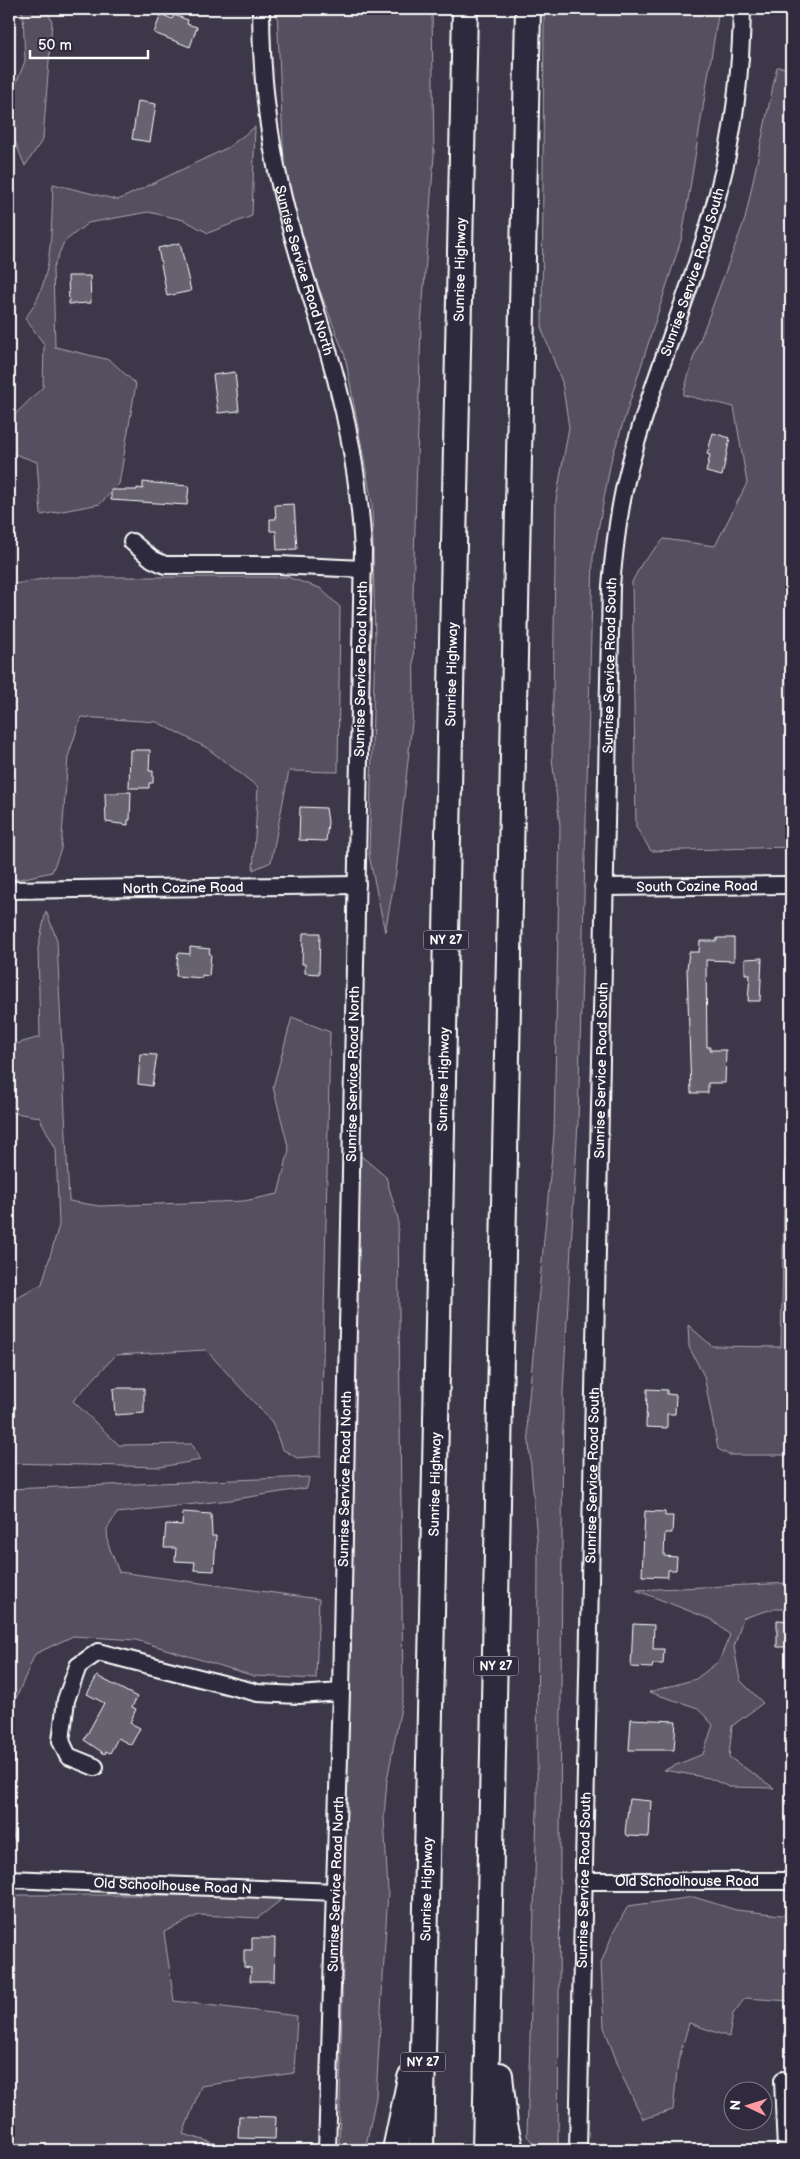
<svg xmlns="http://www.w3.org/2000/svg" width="800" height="2159" font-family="'Balsamiq Sans',sans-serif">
	<rect width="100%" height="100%" fill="#3c3749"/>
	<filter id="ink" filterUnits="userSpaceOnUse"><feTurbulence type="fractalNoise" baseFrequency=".02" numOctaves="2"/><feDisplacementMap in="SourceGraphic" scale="10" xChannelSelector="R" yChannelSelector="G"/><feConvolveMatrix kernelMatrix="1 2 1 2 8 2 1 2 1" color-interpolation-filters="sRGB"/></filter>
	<g filter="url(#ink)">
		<!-- green -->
		<path fill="#555060" stroke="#aaa8b0" d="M14,9H47L52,22L43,139L25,166L9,127V101L25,61L23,13Z
			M277,9H432L434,156L421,326L413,594L414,704L396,873L385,932L369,855L375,640L372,503L345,356L302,244L284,166Z
			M544,9H719L682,237L611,461L593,557L578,1122L563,1392L558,2150H539L527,2136L537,1810L538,1552L527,1418L554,1134L560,826L552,758L556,500L569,427L562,382L542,330Z
			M777,67L791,68V847L651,851L636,827L632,582L642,563L664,539L715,546L747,483L734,407L683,395L693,359L745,219Z
			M255,127L252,216L208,233L184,220L148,212L88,223L64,242L53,268L55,347L110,360L136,384L119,484L100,504L41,515L37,462L9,452V420L43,387L44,344L25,318C54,285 51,226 53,184L118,200L227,148Z
			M53,577H287L320,588L340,607L338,772L289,771L271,862L253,870L258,787L207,748L157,722L81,717L68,757L61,849L52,872L20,879H9V585Z
			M46,911L57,940L69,1201L99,1206L244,1201L278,1194L289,1150L273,1087L292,1017L330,1032L321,1456L297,1458L282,1449L272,1422L206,1350L116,1355L73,1401L119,1445L192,1444L201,1460L160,1467L9,1463V1301L42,1284L59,1225L56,1149L39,1117L9,1112V1046L40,1037L38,948Z
			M360,1155L386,1177L398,1218L403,1697L387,1780L384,1817L388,1891L376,2097L365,2150H339Z
			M785,1159H791V1455H729L718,1449L704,1376L689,1347L688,1325L712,1346L781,1347Z
			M309,1477L307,1488L230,1500L117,1513L107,1529L108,1544L119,1572L319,1599L316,1679L254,1676L136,1640L73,1636L35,1654L14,1703L15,1842L9,1821V1489Z
			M791,1583V1609H773L743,1618L734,1647L740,1680L763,1703L732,1726L729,1757L774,1788L729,1787L709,1778L664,1770L703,1754L713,1725L698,1708L649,1692L696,1679L719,1661L730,1635L712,1620L636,1590Z
			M9,1895H272L281,1900L258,1918L199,1915L164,1932L174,2001L297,2016L294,2073L201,2086L183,2134L238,2150H9Z
			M694,1897L736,1910L791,1916V2001L745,1998L733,2014L729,2037L689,2023L678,2062L673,2110L643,2119L622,2076L604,2027L601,1963L613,1933L628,1906Z"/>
		<!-- building -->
		<path fill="#666270" stroke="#fff" d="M161,14L172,19L174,15L188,20L187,24L197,27L190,47L154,33Z
			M138,101L156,104L150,142L132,139Z
			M180,243L191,291L167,296L158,248Z
			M68,276H90L91,303L69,304Z
			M235,372L239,411L218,413L213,375Z
			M713,433L730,438L722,476L706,472L710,455L707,454Z
			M143,482L189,486L187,505L111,500V490H137V488L143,489Z
			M294,504L297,549L277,550L276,531H270V519H276L275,505Z
			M130,750H150L149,771H153V783H149V788H129Z
			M118,792H131L130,820H128V825L106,822L105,793H118Z
			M300,807L326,808L328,822L326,841L299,840Z
			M303,933H320L319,974L305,973V964H302Z
			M717,938H734V961L706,960L707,1047H710V1050H726L725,1083H708V1093H691L687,968L689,952H699L700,941H717Z
			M190,947L210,949L209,953L211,954L209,976L202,975V978L176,976L178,953L190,954Z
			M762,958L760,1001H748L750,974H745V959Z
			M140,1054L157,1055L152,1086L138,1084Z
			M117,1388H144V1413L115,1415L113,1389Z
			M647,1389L667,1390V1394L676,1395L675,1414H667V1428L646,1427Z
			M645,1511L665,1512V1516H673L672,1533H665L664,1556L677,1557L676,1570H668V1577L642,1576Z
			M183,1512L211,1514L212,1536H216L214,1571L194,1570L195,1562L175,1561L176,1548H164L166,1524L182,1525Z
			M777,1620L791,1621V1647H777Z
			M633,1624L654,1625L653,1649H664L663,1664H653L652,1668L631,1667Z
			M97,1676L137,1697L132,1707L136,1709L130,1723L140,1728L131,1745L118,1738L110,1753L106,1751L105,1754L84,1740L104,1703L87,1694Z
			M631,1719L676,1721L674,1750H629Z
			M629,1799L651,1801L649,1837L628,1836L625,1833Z
			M252,1938H275L274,1981H250L251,1968L244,1967V1950H252Z
			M239,2116L276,2117L275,2139L238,2138Z"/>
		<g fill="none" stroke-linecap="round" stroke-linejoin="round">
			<!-- minor casing -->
			<g stroke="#fff" stroke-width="20">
				<g id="minor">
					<path id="s1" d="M261,9C261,69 267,130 281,189C295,253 319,315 336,379C351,435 360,492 363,550L341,1692L327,2150"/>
					<path d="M132,542L152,559L165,565H278L363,569"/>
					<path id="s2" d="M603,887L791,885"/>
					<path id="s3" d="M9,890L357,885"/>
					<path d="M95,1767L68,1756L61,1741L66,1700L78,1666L98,1652L258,1693L298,1695L341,1692"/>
					<path id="s4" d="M9,1879L336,1892"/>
					<path id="s5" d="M583,1881H791"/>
					<path d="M783,2080L786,2150"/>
					<path id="s6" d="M578,2150L611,586C614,551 618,515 626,481C650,381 694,288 719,189C735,130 741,70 742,9"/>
				</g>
			</g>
			<!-- highway casing -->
			<g stroke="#fff" stroke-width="28">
				<g id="highway">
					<path d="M500,2075L505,2125L511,2150"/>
					<path d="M395,2150L410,2078"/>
					<path id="s7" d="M421,2150L465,9"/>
					<path d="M485,2150L528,9"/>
				</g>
			</g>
			<!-- minor -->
			<use href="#minor" stroke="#2f2a3d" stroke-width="16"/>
			<!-- highway -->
			<use href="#highway" stroke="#2f2a3d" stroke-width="24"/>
		</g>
	</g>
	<g text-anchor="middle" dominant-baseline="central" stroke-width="4" stroke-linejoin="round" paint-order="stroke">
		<!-- shield labels -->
		<g fill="#2f2a3d" stroke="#c1bfc5" stroke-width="1">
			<rect x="423.5" y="930.5" width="45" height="19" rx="4"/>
			<rect x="473.5" y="1656.5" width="45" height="19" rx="4"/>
			<rect x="400.5" y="2052.5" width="45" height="19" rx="4"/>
		</g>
		<g font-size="12" font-weight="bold" fill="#fff">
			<text x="446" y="940">NY 27</text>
			<text x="496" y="1666">NY 27</text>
			<text x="423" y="2062">NY 27</text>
		</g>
		<!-- street labels -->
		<g font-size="14" fill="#fff" stroke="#2f2a3d">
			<text stroke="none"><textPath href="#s7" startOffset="1881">Sunrise Highway</textPath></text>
			<text stroke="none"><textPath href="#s1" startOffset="266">Sunrise Service Road North</textPath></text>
			<text stroke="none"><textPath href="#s6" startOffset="1890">Sunrise Service Road South</textPath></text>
			<text stroke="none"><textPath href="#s6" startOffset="1485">Sunrise Service Road South</textPath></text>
			<text transform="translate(361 669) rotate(-89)">Sunrise Service Road North</text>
			<text stroke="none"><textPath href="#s7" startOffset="1476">Sunrise Highway</textPath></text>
			<text stroke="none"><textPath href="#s2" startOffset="94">South Cozine Road</textPath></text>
			<text stroke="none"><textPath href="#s3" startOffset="174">North Cozine Road</textPath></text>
			<text stroke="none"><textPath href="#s6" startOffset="1080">Sunrise Service Road South</textPath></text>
			<text transform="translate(353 1074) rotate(-89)">Sunrise Service Road North</text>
			<text stroke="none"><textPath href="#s7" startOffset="1071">Sunrise Highway</textPath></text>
			<text stroke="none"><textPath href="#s6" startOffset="675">Sunrise Service Road South</textPath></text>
			<text transform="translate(345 1479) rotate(-89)">Sunrise Service Road North</text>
			<text stroke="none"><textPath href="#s7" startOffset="666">Sunrise Highway</textPath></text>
			<text stroke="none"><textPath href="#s6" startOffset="270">Sunrise Service Road South</textPath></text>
			<text stroke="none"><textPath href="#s5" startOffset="104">Old Schoolhouse Road</textPath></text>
			<text transform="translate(336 1884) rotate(-88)">Sunrise Service Road North</text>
			<text stroke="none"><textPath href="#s4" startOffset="164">Old Schoolhouse Road N</textPath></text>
			<text stroke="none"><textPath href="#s7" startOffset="261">Sunrise Highway</textPath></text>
		</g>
	</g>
	<!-- margin -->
	<rect width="800" height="2159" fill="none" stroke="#2f2a3d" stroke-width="30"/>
	<rect x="15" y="15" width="770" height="2129" fill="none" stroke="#fff" stroke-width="2" filter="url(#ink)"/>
	<!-- north arrow -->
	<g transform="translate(748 2106) rotate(274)"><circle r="24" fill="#2f2a3d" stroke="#827f8b"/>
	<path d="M0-4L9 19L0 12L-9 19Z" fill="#ff9aa2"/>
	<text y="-8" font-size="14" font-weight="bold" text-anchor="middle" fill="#ffffff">N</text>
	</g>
	<!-- scale -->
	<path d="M30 50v8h118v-8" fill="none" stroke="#ffffff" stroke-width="2.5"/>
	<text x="38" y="50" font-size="15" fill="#ffffff" stroke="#2f2a3d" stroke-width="4" paint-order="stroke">50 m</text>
</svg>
